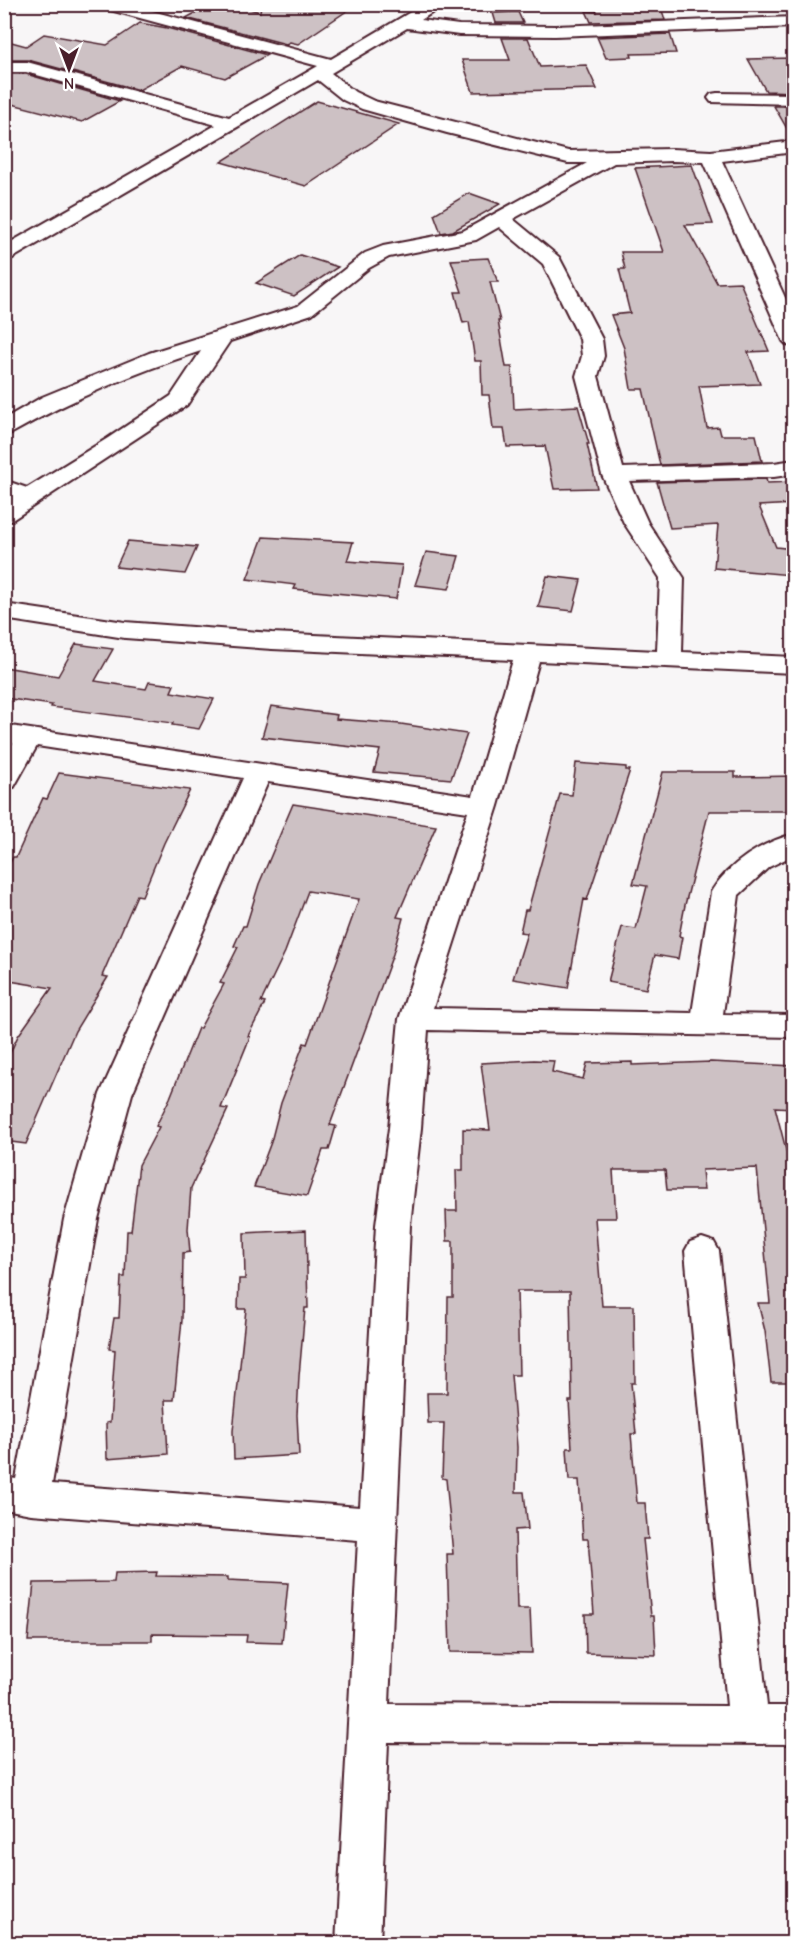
<svg xmlns="http://www.w3.org/2000/svg" width="798" height="1948" font-family="'Comic Neue',sans-serif">
	<rect width="100%" height="100%" fill="#f8f6f7"/>
	<filter id="ink" filterUnits="userSpaceOnUse"><feTurbulence type="fractalNoise" baseFrequency=".0167" numOctaves="2"/><feDisplacementMap in="SourceGraphic" scale="12" xChannelSelector="R" yChannelSelector="G"/><feConvolveMatrix kernelMatrix="1 2 1 2 8 2 1 2 1" color-interpolation-filters="sRGB"/></filter>
	<g filter="url(#ink)">
		<!-- building -->
		<path fill="#cdc1c4" stroke="#4a1f2b" stroke-width="1.5" d="M212,4H233L260,12L261,4H357L298,44L290,42L286,44L186,18Z
			M594,4H660L665,20L591,22L586,11L597,12Z
			M518,12L523,23H496L493,13Z
			M140,23L167,28L267,55L225,78L182,66L139,90L28,60H4V40L26,46L44,34L107,45Z
			M670,34L676,53L631,54L632,57L606,58L597,37Z
			M502,38H528L540,67L586,65L597,89L473,92L462,60H510Z
			M794,58V92L766,91L748,59Z
			M4,74H26L120,101L82,122L4,102Z
			M317,101L399,124L306,186L221,162Z
			M774,106H794V139H793Z
			M692,165L713,224L685,225L717,283L740,282L769,351L748,352L760,384L699,386L707,428L719,427L721,435H756L762,461L660,465L643,389H631L624,348L611,315L630,313L619,269H625L621,252H664L635,168Z
			M469,193L500,204L453,231L441,233L434,214Z
			M300,255L338,267L294,296L256,283Z
			M488,258L498,282H490L500,321H498L506,367H512L514,409L578,406L589,444H587L597,488L554,489L545,446L507,447L504,429H493L489,395H482L481,361H475L469,322L463,323L455,292H462L451,260Z
			M766,479L767,483L794,482V504L759,506L776,547L793,549L791,575L714,568L718,525L670,528L657,482Z
			M263,537L353,542L347,561L402,565L396,599L294,589L296,585L247,579Z
			M128,541L197,547L185,574L116,567Z
			M426,552L459,556L449,589L415,585Z
			M547,576L581,580L573,611L538,607Z
			M76,644L113,649L95,681L146,689L149,682L174,685L171,692L214,699L199,729L172,725L173,723L51,707L52,705L4,698V667L58,676Z
			M271,706L337,715L336,719L401,724L467,734L451,779L374,772L380,750L262,737Z
			M576,763L626,767V770H630L587,900L584,899L568,988L513,979L527,933L520,932L525,910H528L560,794L572,795Z
			M663,772H735V777L794,776V811H709L685,905L679,936L682,937L678,959L655,955L646,989L608,982L622,927L636,929L647,886L633,884Z
			M59,773L190,790L164,843L142,896L137,895L102,976L108,977L75,1031L26,1144L4,1141V1066L18,1036L52,988L4,980V874L13,857H16L43,798L47,799Z
			M293,804L436,826L397,917L403,918L393,954L330,1125L336,1126L329,1150H323L307,1196L254,1187L271,1142L281,1103L304,1043L307,1044L359,899L308,891L285,952L261,1002L265,1003L248,1036L250,1037L221,1108L228,1109L191,1188L188,1229L190,1252L183,1253L182,1320L174,1400H165L168,1454L107,1459L106,1423L110,1422L115,1350L109,1349L114,1318H119L121,1277H125L127,1231H131L139,1165L159,1127L156,1126L170,1098L198,1028H200L224,984L220,983L238,947L234,946L243,926H246L259,884Z
			M534,1060L554,1061L552,1072L583,1079L587,1063L632,1062V1065L711,1062L794,1066V1108L775,1107L794,1181V1382H771L765,1331L758,1303H770L757,1168L702,1170L704,1190H667L665,1170H613L616,1218H595L602,1306H634L635,1383H631L636,1434H631L637,1503H645L648,1539H643L651,1616H654L656,1655L586,1653L585,1614H594L588,1539H583L579,1480H569L567,1448H572L569,1401H572L570,1291H517L519,1375H511L517,1447L516,1492H524L528,1529L515,1530L517,1609H530L532,1653L450,1652L447,1554H453L446,1479L442,1478L444,1423H428L427,1393H447L448,1297H453V1241H447L446,1211H457L456,1170H463V1129L490,1130L481,1063Z
			M306,1230L308,1308H305L299,1376L297,1415L299,1455L234,1459L233,1431L246,1309H238L239,1279H245L244,1233Z
			M157,1572L156,1576L228,1577V1580L288,1583L282,1643L246,1642L247,1635L152,1634V1641H28L34,1583L114,1582L115,1573Z"/>
		<g fill="none" stroke-linecap="round" stroke-linejoin="round">
			<!-- street casing -->
			<g stroke="#4a1f2b" stroke-width="4">
				<path id="street" d="M97,4H126L331,59L424,4H445L421,20L459,25L555,26L794,17V27L555,36L459,35L407,28L331,73L355,92L374,101L568,151L672,149L711,151L794,141V152L722,161L794,317V347L787,345L783,341L704,162L672,161L614,163L513,219L559,257L602,339L604,356L598,376L623,468L774,463L794,460V474L774,477L629,481L648,523L684,578L682,652L794,657V673L539,661L498,806L433,1008L692,1013L711,892C728,864 762,842 794,834V855L769,867L739,895L723,1014L794,1015V1037L428,1030L421,1128L410,1225L389,1704L727,1706L685,1251L690,1242L702,1238L714,1242L719,1251L767,1706H794V1744L388,1742L380,1944H336L358,1540L31,1514L4,1509V1477L16,1479L64,1219L100,1094L243,778L37,746L14,787L4,789V757L13,743L4,741V725L473,796L513,660L272,649L125,638L4,619V604L125,622L272,633L657,651L660,578L624,523L602,475L576,376L582,356L580,339L543,264L499,227L476,240L389,257L369,268L312,314L230,341L187,405L12,520L4,522V504L12,498L4,495V480L27,488L108,438L171,396L201,351C136,372 72,399 12,433L4,435V419L42,397L149,353L298,306L365,253L383,246L463,231L587,163H568L447,133L362,109L343,100L318,80L11,259L4,261V246L216,125L26,72H4V62H27L229,117L318,66L99,7ZM268,782L468,812L399,1019L389,1128L376,1225L360,1507L52,1484L98,1219L132,1094Z
					M717,93L794,94V104L711,102L708,98L711,94Z"/>
			</g>
			<!-- street -->
			<use href="#street" fill="#fff" fill-rule="evenodd"/>
		</g>
	</g>
	<!-- margin -->
	<rect width="798" height="1948" fill="none" stroke="#fff" stroke-width="24"/>
	<rect x="12" y="12" width="774" height="1924" fill="none" stroke="#4a1f2b" stroke-width="2" filter="url(#ink)"/>
	<!-- north arrow -->
	<g transform="translate(69 69) rotate(180)" stroke="#ffffff" stroke-width="4.5" paint-order="stroke">
	<path d="M0-4.5L10 22L0 15L-10 22Z" fill="#4a1f2b"/>
	<text y="-9" font-size="16" font-weight="bold" text-anchor="middle" fill="#4a1f2b">N</text>
	</g>
</svg>
